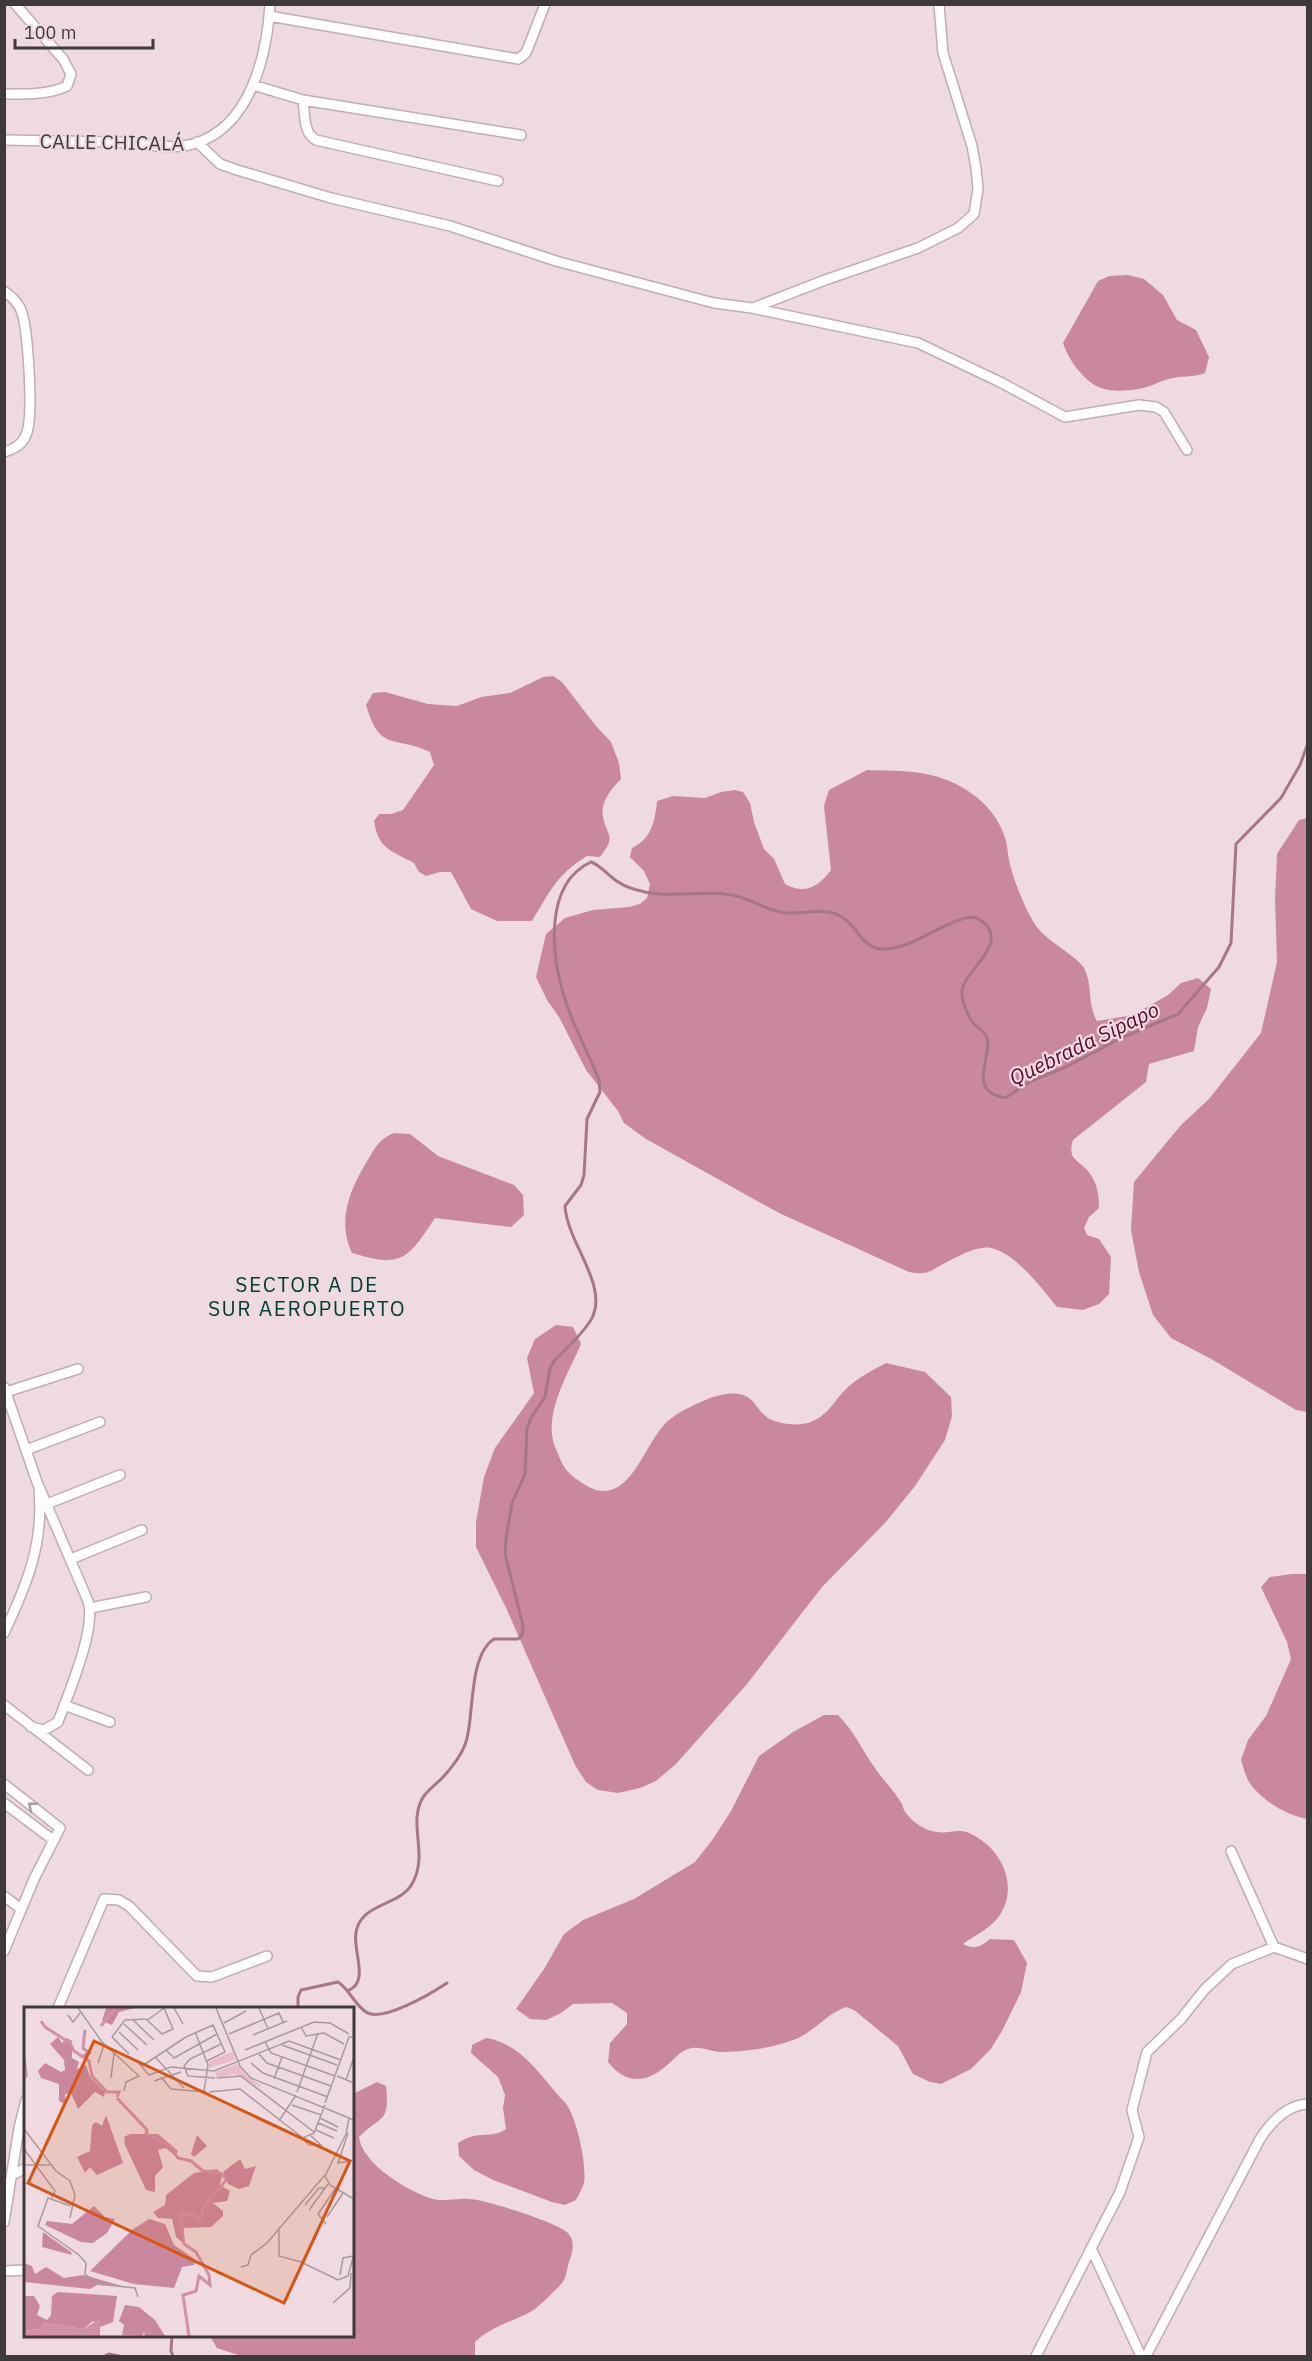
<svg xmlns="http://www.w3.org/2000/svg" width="1312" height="2361" font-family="'IBM Plex Sans',sans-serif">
	<rect width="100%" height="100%" fill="#eedae0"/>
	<!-- forest -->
	<path fill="#ca88a0" d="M1128,275L1144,279L1163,295L1177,320L1196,330L1209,357L1205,373C1193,378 1182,375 1169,379C1159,381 1149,388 1138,389C1127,391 1112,392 1101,388C1084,382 1068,359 1063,343L1098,281L1109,276Z
		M553,676L562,682L596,726L611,742L619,763L621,779C611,789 600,802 603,817C607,837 617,835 600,857L587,856C557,874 549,893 532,921H497L471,909L451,872H440L426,876L419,872L414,863C392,851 378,849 374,821L379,814H391L403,810L434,765L430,752C394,735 380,753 366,705L373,693L385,692L428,704L457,706L481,697L510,693L543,677Z
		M867,770C883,771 898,770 913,772C954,776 995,800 1006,841C1008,850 1008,859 1011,868C1016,886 1024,906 1034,923C1045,941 1076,955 1084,968C1093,985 1087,1004 1097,1021L1133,1015L1168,995L1181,983L1198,978L1211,989L1207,1008L1198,1027L1194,1051L1149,1064L1146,1082L1073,1140C1067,1160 1078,1159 1088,1171C1097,1182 1099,1194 1099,1208L1089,1217L1084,1228L1087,1235L1099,1239L1111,1257L1109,1294L1099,1304L1083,1310L1057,1307C1041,1288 1017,1254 991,1248C978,1245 959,1256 947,1262C930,1270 930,1276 909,1272L779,1213L646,1139L624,1123L618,1111L586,1070L559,1017L547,1000L536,977L546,934L565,918L593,910L629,907L640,904L647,898L650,884L644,871L630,857L632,848C651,839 655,822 657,801L673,796L705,798L721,792L735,790L743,792L750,803L754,822L764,849L774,859L785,884C805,895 818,887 831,870L824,806L829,790Z
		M1307,818H1308L1307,1412L1296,1410L1213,1360L1171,1338L1153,1315L1139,1272L1131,1230L1134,1182L1181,1125L1209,1099L1261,1033L1277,962L1275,899L1277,854L1299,820Z
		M394,1133L410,1134L438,1156L514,1185L523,1195L524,1215L511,1227L435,1218C407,1260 402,1268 352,1253C337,1222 349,1191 366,1163C375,1149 377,1140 394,1133Z
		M556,1325L573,1327L581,1344C569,1372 549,1404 552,1435C553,1444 558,1453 561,1461C566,1473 576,1479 587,1486C627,1509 643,1448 663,1426C674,1413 694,1405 710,1398C721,1394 739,1390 749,1398C756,1403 760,1413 768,1418C778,1424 797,1426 808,1423C829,1416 833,1401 848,1387C859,1377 873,1370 886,1363L925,1372L951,1397L952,1416L945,1440L915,1486L885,1523L822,1587L747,1684L676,1764L656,1781L640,1788L618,1793L598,1790L586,1782L575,1765L507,1610L476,1547V1522L484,1477L495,1448L534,1393L527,1358L535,1339Z
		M1292,1574H1307V1819C1286,1815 1262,1801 1249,1782C1245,1775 1243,1766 1241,1760L1248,1740L1266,1716L1291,1659L1287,1642L1261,1587L1270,1577Z
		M824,1715H838C854,1731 862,1750 875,1768C882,1779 893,1789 900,1801C903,1804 903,1810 906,1813C912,1822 926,1831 937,1832C948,1834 958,1828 969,1833C1002,1847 1022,1889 996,1920C987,1930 974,1936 963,1944C975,1950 980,1947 990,1939L1014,1940L1027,1963L1021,1992L1002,2031L990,2050L971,2069L941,2084L930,2082L913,2074L898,2046L854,2010L846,2007C826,2014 815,2031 796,2039C775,2048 742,2052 719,2052C711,2051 701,2047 692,2048C680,2050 675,2059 666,2066C645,2084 625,2084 608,2062L610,2043L627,2024V2013L612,2003L573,2004L561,2013L546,2020L530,2019L516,2009L544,1969L564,1934L583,1920L634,1899L695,1862L713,1839L731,1811L759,1756L793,1732Z
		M486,2038C519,2043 538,2072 558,2095C560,2098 565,2101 567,2105C577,2120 587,2165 584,2183C582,2189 579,2194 576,2200L565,2205L552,2202L493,2180L474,2170L459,2156L458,2143C479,2129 490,2140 506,2129L503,2108L505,2095L498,2077L471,2053L472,2045Z
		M377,2082L386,2086C390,2123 381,2115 359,2137C362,2164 409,2192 433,2199C446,2202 456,2198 469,2199C484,2199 559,2223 568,2233C575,2241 573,2250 570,2259C567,2266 567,2279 561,2284C558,2288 538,2307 535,2309C513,2323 496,2323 475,2342V2356H241L217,2348L210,2336H352L353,2094Z"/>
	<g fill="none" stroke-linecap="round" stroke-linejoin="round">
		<!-- stream -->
		<path stroke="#a77687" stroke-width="3" d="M349,1990C371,1981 350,1947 357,1928C365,1903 400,1905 412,1884C429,1854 408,1826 422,1799C427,1790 437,1784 444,1776C453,1766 464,1752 467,1738C474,1712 469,1655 494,1639H518L522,1635L523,1625L505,1554L506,1539L512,1503L525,1474L527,1428L531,1418L545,1397L550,1368L554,1361C565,1350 587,1330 593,1316C607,1283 567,1242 565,1206L581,1185L584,1175L587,1119L600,1092L599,1080C589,1053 573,1027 565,999C551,958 543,884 591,862C602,866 609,877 620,883C627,888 637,890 645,892C676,899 710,888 740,897C757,902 770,912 787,913C802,914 818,909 833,913C856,919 859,948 882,949C911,950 939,924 966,918C973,916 978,918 983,922C1010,945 963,970 962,992C961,1001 969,1019 975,1025C980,1029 985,1032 987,1038C993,1058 965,1090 1005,1098L1031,1081L1066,1067L1119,1039L1178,1014L1219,967L1231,943L1236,844L1281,798L1300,765L1308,743
			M298,2008V1997L301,1990L338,1982C350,1990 354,2004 366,2012C382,2023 432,1993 447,1983
			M172,2336L171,2351L173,2356
			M105,2356L109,2354L119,2356"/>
		<!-- minor casing -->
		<g stroke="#c0aeb3" stroke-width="12">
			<path id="minor" d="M269,16L518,59L525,54L528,48L545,4
				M253,85L303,100L521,135
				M4,94C25,94 48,95 67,86L71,74L63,59L15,4
				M303,100C305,114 303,133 316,140L498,181
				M4,140C41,141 78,141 115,142C139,142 169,151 193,144C250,128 267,56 270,4
				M197,142L220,164L237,170L331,198L450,226L556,261L714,303L752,308L918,343L1002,383L1065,417L1139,405L1156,407L1164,412L1187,450
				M4,291C12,297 19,303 22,313C28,333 34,417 26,435C22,445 14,449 4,452
				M753,308L825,280L918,248L958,228L974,214L978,189L976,168L972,146L943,53L939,4
				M4,1387L37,1482L88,1601C97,1628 68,1694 58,1722L44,1730L31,1727
				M6,1392L78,1369
				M26,1450L100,1422
				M47,1504L120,1475
				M71,1559L142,1530
				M90,1608L146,1597
				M4,1633C26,1587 44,1543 39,1492
				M4,1705L88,1770
				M64,1705L110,1722
				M4,1784L60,1828L34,1879L4,1951
				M4,1803L53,1840
				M1231,1851L1274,1947
				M4,1896L21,1909
				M58,2008L104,1899L119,1900L129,1906L197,1976L212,1977L267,1956
				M12,2175L26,2168
				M4,2222L19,2128L26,2100
				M1091,2248L1141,2356
				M4,2271L26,2270
				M1036,2356L1120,2192L1139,2137L1132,2110L1147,2052L1181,2019L1205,1989L1232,1964L1274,1947L1308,1959
				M1146,2356L1260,2139C1271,2122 1286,2105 1308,2104"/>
		</g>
		<!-- minor -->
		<use href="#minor" stroke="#fff" stroke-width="9"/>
	</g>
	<!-- one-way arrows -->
	<defs><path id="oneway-chevron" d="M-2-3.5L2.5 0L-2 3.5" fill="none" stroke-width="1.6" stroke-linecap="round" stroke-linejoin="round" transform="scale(1.5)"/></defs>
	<use stroke="#a09c9d" href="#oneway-chevron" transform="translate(32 1806) rotate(-142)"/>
	<g text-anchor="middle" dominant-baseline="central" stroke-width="4.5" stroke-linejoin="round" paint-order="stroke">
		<!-- street labels -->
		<g font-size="20" fill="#40393b" stroke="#eedae0">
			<text transform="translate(112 142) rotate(1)">CALLE CHICALÁ</text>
		</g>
		<!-- water labels -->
		<g font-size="21" font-style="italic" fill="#5a0a32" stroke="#eedae0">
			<text transform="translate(1084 1043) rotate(-26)">Quebrada Sipapo</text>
		</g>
		<!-- neighbourhood labels -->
		<g font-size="21" letter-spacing="1.5" fill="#003d33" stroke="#eedae0">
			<text x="307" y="1284">SECTOR A DE<tspan x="307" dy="24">SUR AEROPUERTO</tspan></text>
		</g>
	</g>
	<!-- overview -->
	<g transform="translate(24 2007)">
		<rect width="330" height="330" fill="#eedae0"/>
		<path d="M209,44L211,53L185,61V55ZM213,57L224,70L237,78L236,80L211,67L192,71V65Z" fill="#eabbca"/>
		<path d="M82,1H111L95,5L88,18L78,14ZM34,30L38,36L43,31L48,34V51L55,55L53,62L62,58L66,70L81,85L80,90L71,85L54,102L47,86L41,87L42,98L35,94V77L17,71L14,64L21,56L37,65L41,63L40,53L26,37ZM82,108L99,156L73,168L66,160L61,166L53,150L66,144L68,118L72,115L78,119ZM106,127H134L154,144L151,149L142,141L134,143L139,160L131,169V185L122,183L101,138L100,130ZM173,128L183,139L170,150L167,147ZM216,152L221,162L232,159L225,179L215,182L204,177L199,165ZM193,162L198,168L196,178L206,184L203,194L189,196L199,204V209L187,220L160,221L158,235L152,230L148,212L134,211L129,205L141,198L142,188L170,166ZM70,199L81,210L91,212L83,226L69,236L57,235L21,218L23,214L48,217ZM125,212L141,217L150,238L172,253L170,258L158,260L150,281L110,277L66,264L108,223ZM19,225L47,245L48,248L18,240ZM0,256L8,259L11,267L22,260L40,271L60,268L98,279L73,278L66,282L0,275ZM34,285L93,289L89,315L76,320L69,314L59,322L20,316L16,322L0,324V289H10L16,299L13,308L23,313L27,308L28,289ZM101,298L115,300L131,313L141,329H121L120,325L118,329L98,328L100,318L95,314Z" fill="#ca88a0"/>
		<path d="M76,312V329H0V324L16,322L20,316L59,322Z" fill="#d390a8"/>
		<path fill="none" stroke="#d390a8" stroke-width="3" d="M17,14L21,20L46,36L50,44L65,54L68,69L83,85H95L93,90M77,19L91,1M59,49L65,46L59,41L61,23M93,91L123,123L122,127L145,138L154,151L167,154L179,164L196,166L203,172L179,201L177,213L170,208L156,207L160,237L172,245L185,268L186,278L175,269L172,284L159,288L165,329"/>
		<path fill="none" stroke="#a89a9e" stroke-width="1.5" d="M54,1L78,35L115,69L102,75L100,84M150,1L159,17M192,1L216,59L227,71L330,113M235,1L244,22M44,8L49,15L56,6M122,12L138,27L149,22L140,1M109,13L130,33M200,16L222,4M100,17L123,38M277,20L282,29L300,26L320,37M95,25L114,43M171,25L184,58L180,84M205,27L255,6L259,15M229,28L263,14M241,35L247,46L311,69M258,38L313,58M142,43L150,51L193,27M221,43L290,15L306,16L325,27M234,46L243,56L307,79M105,47L88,30L101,13L125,12L140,1M132,51L160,81M112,53L125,68L147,60L190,64L265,34L317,53M74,56L80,38M227,56L239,66L304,90M118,59L162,30L189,18L201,45L183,54M313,69L330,76M137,70L147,82L182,85M0,71L3,69L0,47M87,71L90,46M191,71L164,69L160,59L166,52L197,37M193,71L217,69L290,125M250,72L258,50M322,73L330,50M130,74L157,65M185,85L216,82L279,131L290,126L301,98M273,85L294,26M301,96L325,30H330M268,98L297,108M296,111L314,120M325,111L322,127L301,169L306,178L330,192M255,114L272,88M294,116L313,124M0,122L32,164L46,174L51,188L46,211M292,123L310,131M324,126L314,156L330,153M277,130L285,138H297L287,129M0,142L31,184L28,191M0,158H26M281,198L295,181H300M47,199L24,191L14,219L55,248L62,256L61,267L74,277L111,281L114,290M285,203L304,177M303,210L319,186M302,217L294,207L311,182M255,220V249L277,255L314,273L324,269L330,247M217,260L224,258L227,248L243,236L301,168M316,268L319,251L329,249M309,296L326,281L327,266"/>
		<path fill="#d75611" fill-opacity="0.15" stroke="#d75611" stroke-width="3" d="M70,34L326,154L260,296L4,176Z"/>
		<rect width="330" height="330" fill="none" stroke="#40393b" stroke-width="3"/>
	</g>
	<!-- border -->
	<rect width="1312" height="2361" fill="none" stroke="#40393b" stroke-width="12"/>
	<!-- scale -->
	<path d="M15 39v9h138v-9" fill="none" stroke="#40393b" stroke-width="3"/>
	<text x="24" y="39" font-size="18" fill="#40393b" stroke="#eedae0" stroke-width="4.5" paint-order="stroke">100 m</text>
</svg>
